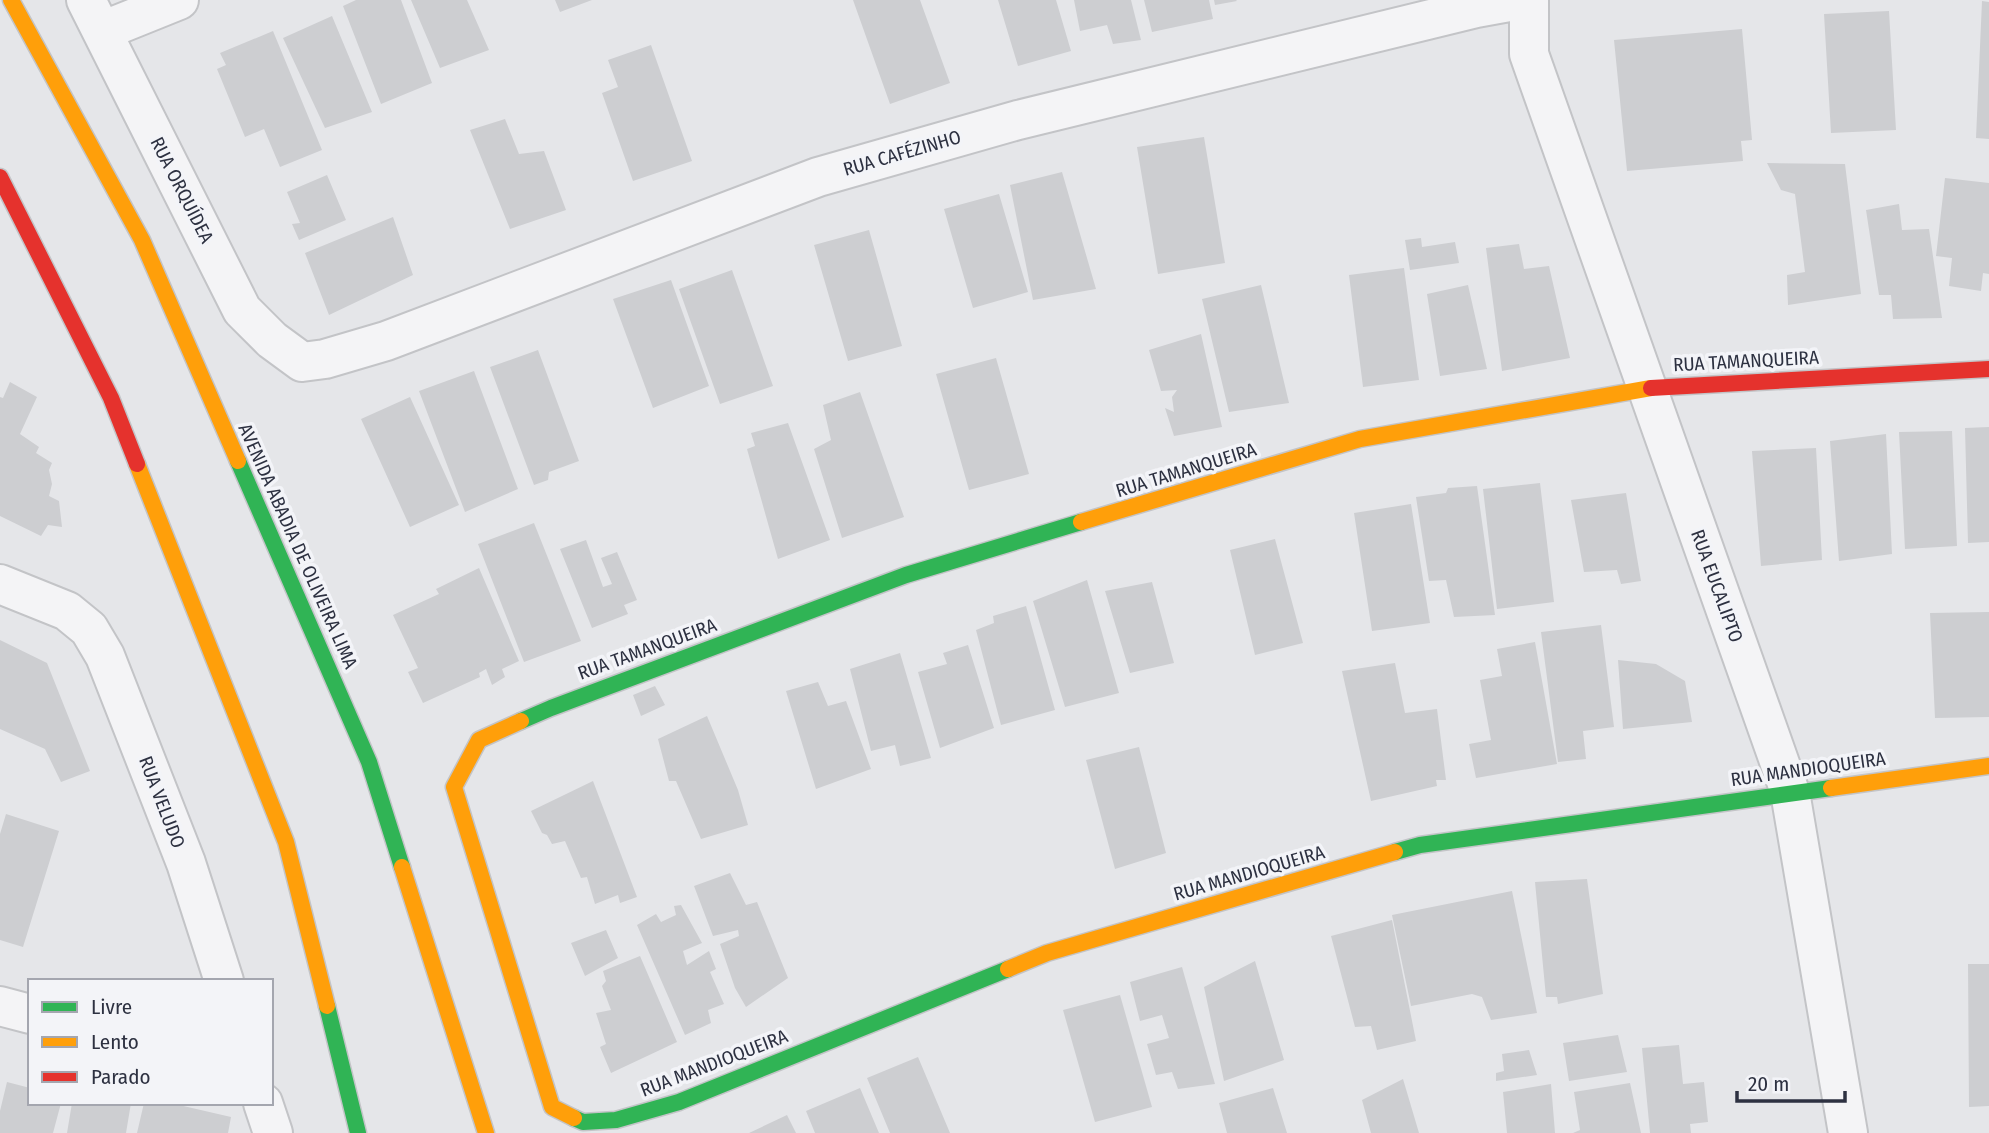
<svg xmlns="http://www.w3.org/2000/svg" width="1989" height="1133" font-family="'Fira Sans Condensed',sans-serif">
	<rect width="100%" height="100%" fill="#e5e6e9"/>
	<!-- building -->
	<path fill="#cdced1" d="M356,0H401L432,83L381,104L343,6Z
		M411,0H467L489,50L440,68Z
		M555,0H592L560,12Z
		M853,0H920L950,83L890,104Z
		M998,0H1056L1071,51L1018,66Z
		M1074,0H1131L1141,40L1113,44L1107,25L1080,31Z
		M1144,0H1209L1213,19L1152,32Z
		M1214,0H1236L1237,1L1215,5Z
		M1982,1L1989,2V139L1976,138Z
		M1889,11L1896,130L1831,133L1824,14Z
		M332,16L372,112L325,128L283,38Z
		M1742,29L1752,140L1741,141L1743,161L1627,171L1614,40Z
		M273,31L322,150L280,167L264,129L245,137L217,69L226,65L220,53Z
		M651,45L692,161L633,181L602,93L618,87L608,60Z
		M505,119L519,154L544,151L566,210L510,229L470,130Z
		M1204,137L1225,263L1158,274L1137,147Z
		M1767,163L1845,164L1861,294L1788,305L1787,275L1805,272L1795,194L1781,190Z
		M1062,172L1096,289L1033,300L1010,185Z
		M327,175L346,220L299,240L292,224L300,223L287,192Z
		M1945,178L1989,183V274L1983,273L1981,291L1949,286L1952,258L1936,256Z
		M999,194L1028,292L973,308L944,209Z
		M1899,204L1902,230L1929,229L1942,318L1893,319L1891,295H1879L1866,210Z
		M393,217L413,275L329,315L305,253Z
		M869,230L902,346L848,361L814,245Z
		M1421,238L1422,247L1455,242L1459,263L1410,270L1405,240Z
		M1519,244L1524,269L1549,266L1570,358L1502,371L1486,248Z
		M1404,268L1419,380L1363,387L1349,275Z
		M732,270L773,386L720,404L679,289Z
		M671,280L709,386L653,408L613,299Z
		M1261,285L1289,403L1229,412L1202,299Z
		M1468,285L1487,369L1440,376L1427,294Z
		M1201,334L1222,427L1174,436L1165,408L1174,412L1172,397L1177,390L1161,391L1149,350Z
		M538,350L579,461L549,472L548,480L534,485L490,367Z
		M996,358L1029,474L969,490L936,374Z
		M474,371L518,489L465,512L419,391Z
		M10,382L37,397L20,434L39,447L36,453L52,463L49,470L52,484L49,496L59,501L62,527L48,525L41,536L0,516V397L3,398Z
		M860,392L904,517L842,538L814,449L831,440L823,405Z
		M410,397L459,505L410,527L361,419Z
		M788,423L830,540L778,559L747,449L755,446L751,433Z
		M1989,427V542L1968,543L1965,428Z
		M1952,431L1957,546L1905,549L1899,432Z
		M1886,434L1892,554L1839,561L1830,441Z
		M1816,448L1822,560L1761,566L1752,451Z
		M1540,483L1554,602L1497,609L1483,489Z
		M1477,486L1495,615L1454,617L1446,580L1429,581L1416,497L1446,493L1448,488Z
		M1626,493L1641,581L1621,584L1617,570L1584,572L1571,500Z
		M1411,504L1430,623L1372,631L1354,513Z
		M534,523L581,641L524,662L478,544Z
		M1275,539L1303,643L1255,655L1230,550Z
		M586,540L603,587L612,584L601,558L617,552L637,600L624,605L628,614L592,628L560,549Z
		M479,568L519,661L502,669L505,677L492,685L486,669L479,673L480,677L423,703L408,672L418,668L393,615L439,594L436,589Z
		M1087,580L1119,693L1065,707L1033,601Z
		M1152,582L1174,663L1130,673L1105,591Z
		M1026,606L1055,710L1001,725L976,630L994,623L993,616Z
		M1989,612V717L1935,718L1930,613Z
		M1601,625L1614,727L1583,731L1586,759L1558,762L1541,632Z
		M0,640L47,663L90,771L61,782L45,749L0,729Z
		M1535,642L1557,764L1476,778L1469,744L1491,740L1480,680L1502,676L1497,649Z
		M968,645L994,728L940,748L918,672L947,664L943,653Z
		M900,653L931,758L900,766L895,745L871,751L850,669Z
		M1618,660L1656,664L1685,681L1692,722L1623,729Z
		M1395,663L1405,713L1437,709L1446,780H1436L1437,786L1371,801L1342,671Z
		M818,682L828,706L846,701L871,769L816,789L786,691Z
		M655,686L665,705L641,716L633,695Z
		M707,716L738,790L748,825L701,839L676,781H669L658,739Z
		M1139,747L1166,853L1115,869L1086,760Z
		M593,781L637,897L620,903L618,895L595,904L587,877L581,878L565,841L552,844L547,835L542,833L531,811Z
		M6,814L59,831L23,947L0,940V834Z
		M730,873L746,905L757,902L788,978L746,1007L735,988L720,944L739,936L738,930L713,936L694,886Z
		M1587,879L1603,994L1558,1004L1557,997H1546L1535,882Z
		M1512,891L1537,1013L1491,1020L1482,997L1472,994L1411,1006L1392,915Z
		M681,905L702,943L683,951L687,965L709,951L716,969L710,972L724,1004L708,1010L711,1023L685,1035L637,925L656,914L661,922L676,915L674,906Z
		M1392,920L1416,1041L1377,1050L1371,1026L1355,1027L1331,936Z
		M606,930L618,958L585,976L571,943Z
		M640,956L677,1042L611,1073L600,1047L606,1044L596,1013L611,1010L602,986L606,981L603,971Z
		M1255,961L1284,1060L1224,1081L1204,987Z
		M1968,964H1989V1106L1969,1107Z
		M1182,967L1215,1084L1178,1089L1172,1072L1156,1075L1147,1044L1169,1038L1162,1015L1140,1021L1130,982Z
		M1120,995L1152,1107L1095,1122L1063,1010Z
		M1618,1035L1627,1072L1569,1081L1563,1043Z
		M1679,1045L1683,1084L1704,1082L1708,1122L1690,1124L1691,1133H1650L1642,1048Z
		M1529,1050L1537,1075L1496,1081V1073L1504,1071L1502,1054Z
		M918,1057L950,1133H890L867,1078Z
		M1403,1079L1419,1133H1371L1362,1100Z
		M7,1082L30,1088V1103H61L53,1133H0V1111Z
		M1630,1083L1641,1133H1573L1580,1130L1574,1092Z
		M1551,1084L1555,1133H1507L1503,1092Z
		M860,1088L879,1133H815L806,1111Z
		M1273,1088L1287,1133H1227L1219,1103Z
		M72,1103H131L126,1133H67Z
		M144,1103H180L179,1105L231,1117L228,1133H137Z
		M787,1115L796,1133H749Z"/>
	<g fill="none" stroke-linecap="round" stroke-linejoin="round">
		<!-- street casing -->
		<g stroke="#c3c4c7" stroke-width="42">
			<path id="street" d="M86,0L242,310L272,340L302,362L325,359L386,341L818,177L1018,120L1476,8L1520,0
				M1529,0V54L1790,792L1848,1133
				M102,31L179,0
				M0,584L67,611L89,629L105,656L186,863L224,981
				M0,1006L30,1014
				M263,1103L273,1133"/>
		</g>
		<!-- fast casing -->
		<g stroke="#c3c4c7" stroke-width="19">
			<path id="fast" d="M238,461L369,762L402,867
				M521,721L551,708L906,575L1081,522
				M1395,852L1420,845L1831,788
				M327,1006L358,1133
				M574,1118L583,1122L616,1120L679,1102L1008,969"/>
		</g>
		<!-- slow casing -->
		<g stroke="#c3c4c7" stroke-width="19">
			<path id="slow" d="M11,0L142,240L238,461
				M137,464L286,842L327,1006
				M1081,522L1360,439L1651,388
				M521,721L479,740L454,787L552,1107L574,1118
				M1831,788L1989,766
				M402,867L486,1133
				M1008,969L1047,953L1395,852"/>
		</g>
		<!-- jam casing -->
		<g stroke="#c3c4c7" stroke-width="19">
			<path id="jam" d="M0,177L111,398L137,464
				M1651,388L1989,369"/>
		</g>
		<!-- street -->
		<use href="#street" stroke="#f4f4f6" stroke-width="38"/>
		<!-- fast -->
		<use href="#fast" stroke="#30b455" stroke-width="16"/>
		<!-- slow -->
		<use href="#slow" stroke="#ff9f0a" stroke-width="16"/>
		<!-- jam -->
		<use href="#jam" stroke="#e5322d" stroke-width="16"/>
	</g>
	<g text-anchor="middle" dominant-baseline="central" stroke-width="7" stroke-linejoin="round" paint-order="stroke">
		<!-- street labels -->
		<g font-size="19" fill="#2d3141" stroke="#f3f4f8">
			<text transform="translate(902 153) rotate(-16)">RUA CAFÉZINHO</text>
			<text transform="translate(182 190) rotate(63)">RUA ORQUÍDEA</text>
			<text transform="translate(1746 361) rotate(-3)">RUA TAMANQUEIRA</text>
			<text transform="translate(1186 470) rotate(-17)">RUA TAMANQUEIRA</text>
			<text transform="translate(298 546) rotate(66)">AVENIDA ABADIA DE OLIVEIRA LIMA</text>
			<text transform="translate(1717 586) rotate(70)">RUA EUCALIPTO</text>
			<text transform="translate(647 649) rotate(-20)">RUA TAMANQUEIRA</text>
			<text transform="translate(1808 769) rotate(-8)">RUA MANDIOQUEIRA</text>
			<text transform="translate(162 802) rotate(69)">RUA VELUDO</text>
			<text transform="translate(1249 873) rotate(-16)">RUA MANDIOQUEIRA</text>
			<text transform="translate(714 1063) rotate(-21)">RUA MANDIOQUEIRA</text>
		</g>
	</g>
	<!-- legend -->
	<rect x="28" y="979" width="245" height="126" fill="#f3f4f8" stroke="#a4a6af" stroke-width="2"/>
	<rect x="42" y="1002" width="35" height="10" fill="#30b455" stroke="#a4a6af" stroke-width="2"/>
	<text x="91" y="1014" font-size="21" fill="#2d3141">Livre</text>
	<rect x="42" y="1037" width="35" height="10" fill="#ff9f0a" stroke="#a4a6af" stroke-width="2"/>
	<text x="91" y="1049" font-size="21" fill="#2d3141">Lento</text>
	<rect x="42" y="1072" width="35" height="10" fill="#e5322d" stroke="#a4a6af" stroke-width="2"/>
	<text x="91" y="1084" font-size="21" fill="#2d3141">Parado</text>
	<!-- scale -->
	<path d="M1737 1091v10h108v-10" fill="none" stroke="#2d3141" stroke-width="3.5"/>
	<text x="1748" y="1091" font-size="21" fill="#2d3141" stroke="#f3f4f8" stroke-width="5" paint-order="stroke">20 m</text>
</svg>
